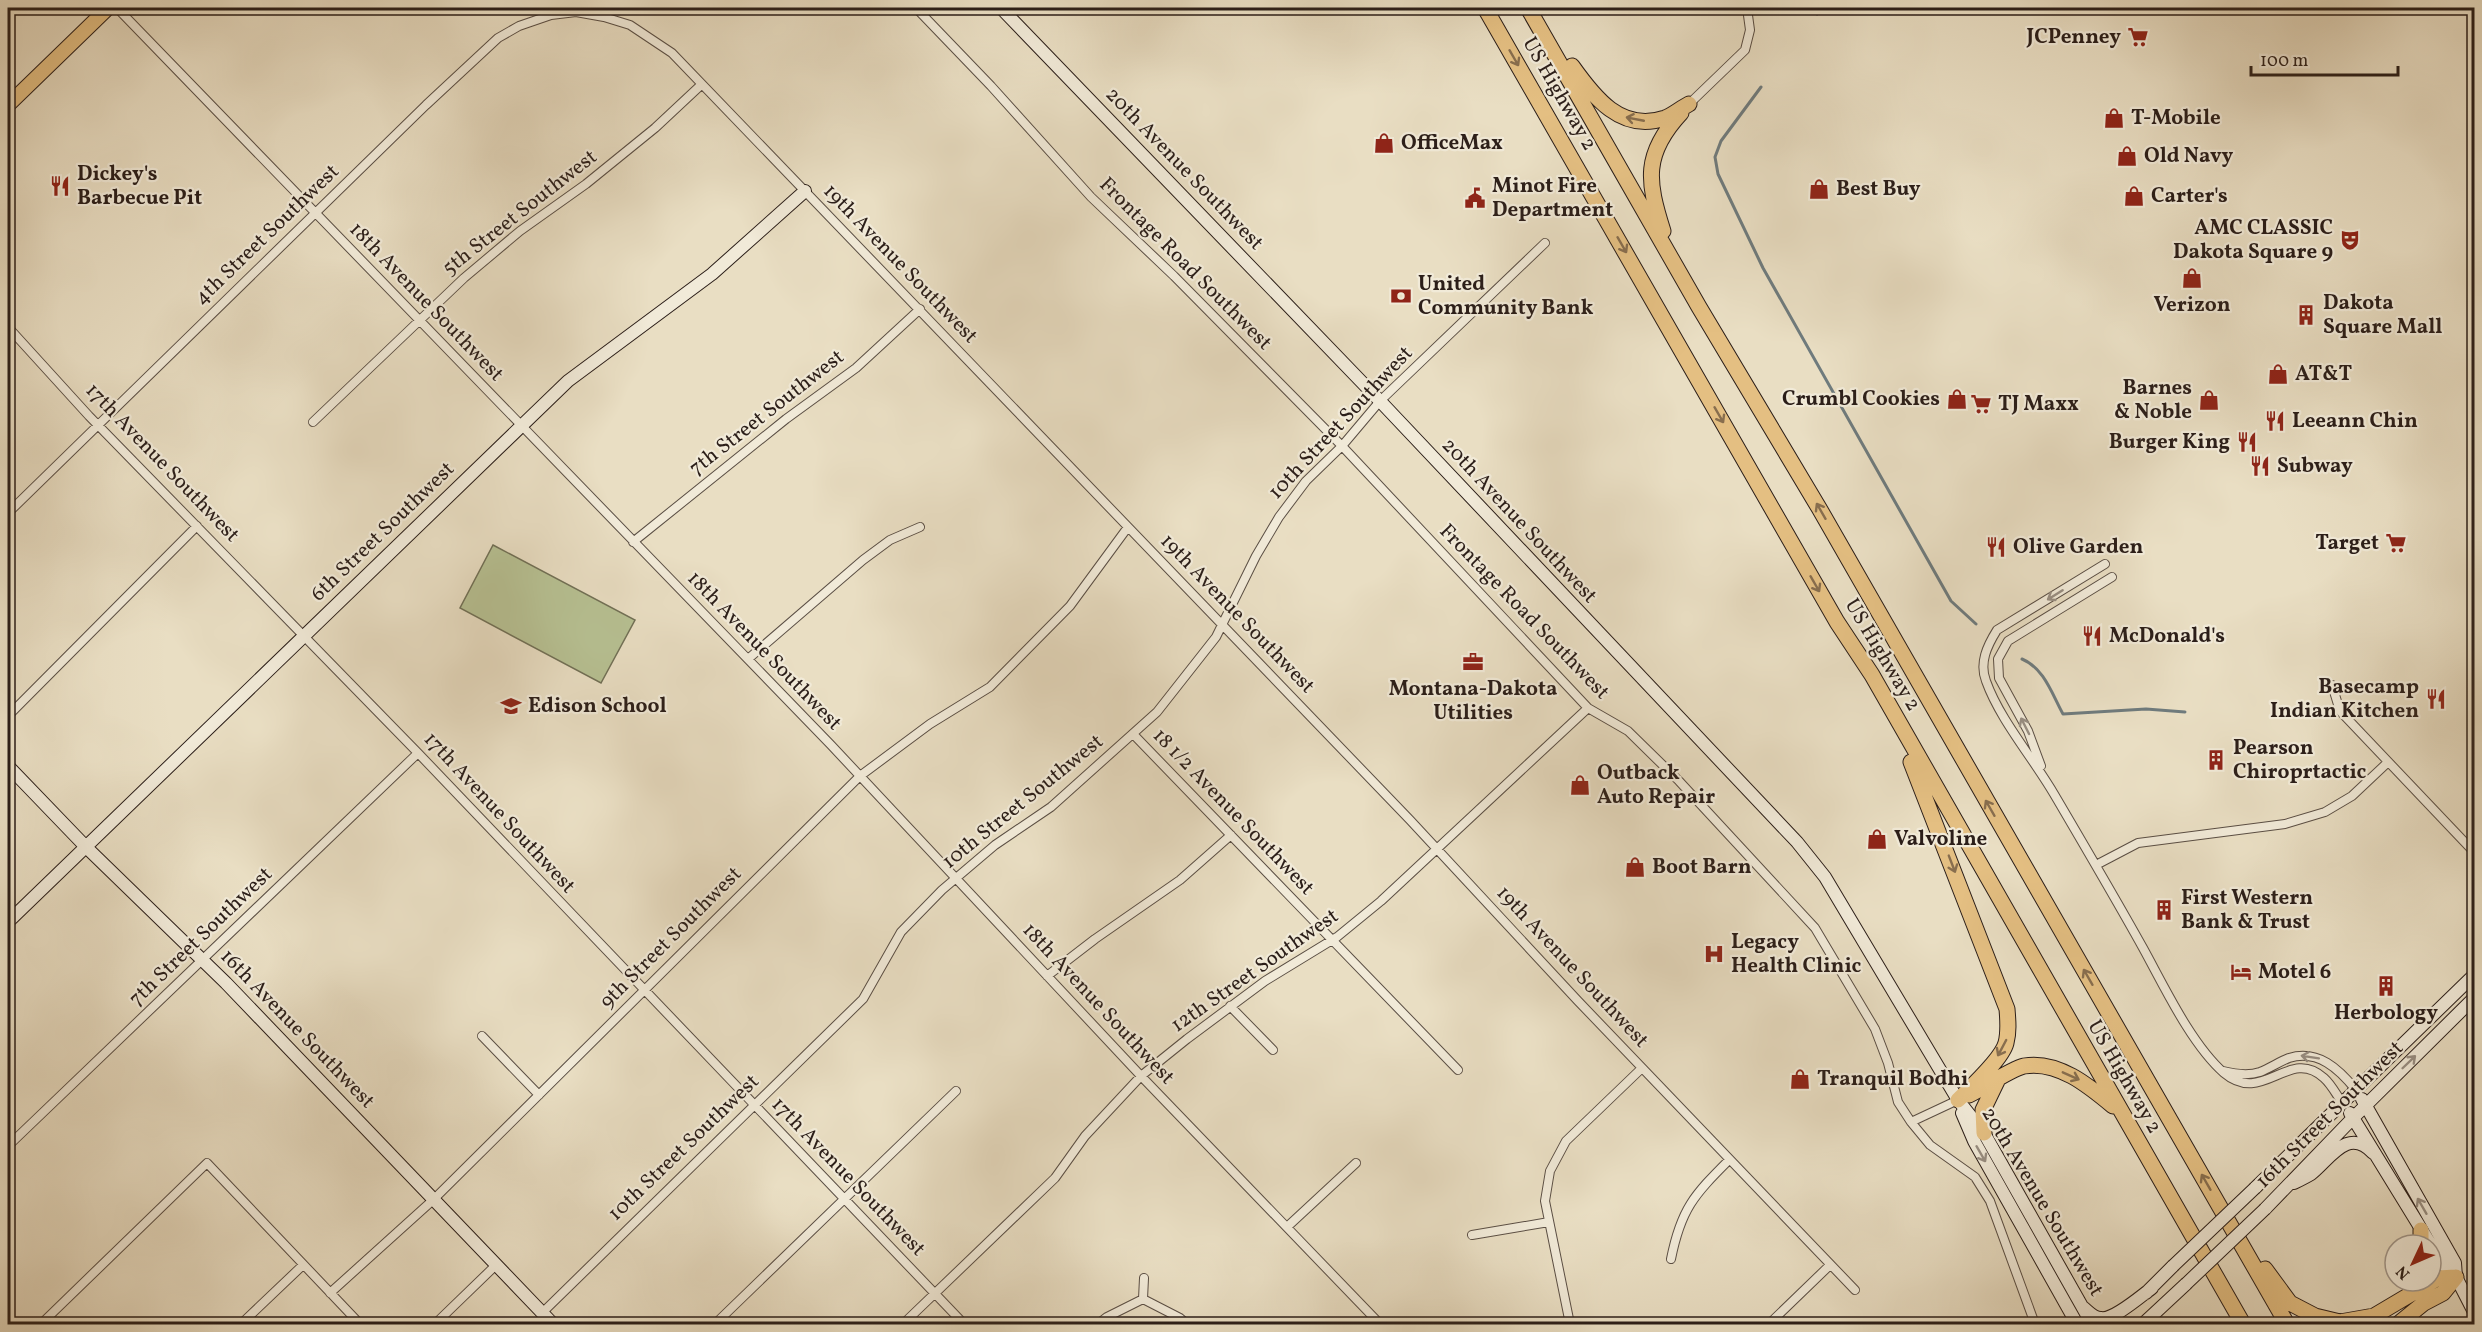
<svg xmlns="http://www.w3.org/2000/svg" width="2482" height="1332" font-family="Vollkorn,serif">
	<rect width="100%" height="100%" fill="#e9dec3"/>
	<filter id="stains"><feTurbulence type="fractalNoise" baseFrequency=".00333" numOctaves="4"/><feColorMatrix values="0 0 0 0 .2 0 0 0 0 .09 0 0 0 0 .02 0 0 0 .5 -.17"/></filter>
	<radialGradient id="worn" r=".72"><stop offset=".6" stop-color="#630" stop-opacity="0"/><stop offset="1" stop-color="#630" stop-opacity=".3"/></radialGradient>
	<!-- green -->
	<path fill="#b7c193" stroke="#717056" stroke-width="1.5" d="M493,545L635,620L601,683L460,608Z"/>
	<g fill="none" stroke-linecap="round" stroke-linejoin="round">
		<!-- stream -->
		<path stroke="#6f7b7d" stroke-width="3" d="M1817,14L1822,8
			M1761,87L1721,141L1715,157L1718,174L1763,268L1951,601L1976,624
			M2022,659C2044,668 2052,694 2063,714L2146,709L2185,712"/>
		<!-- street casing -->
		<g stroke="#5a4e44" stroke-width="10">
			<path id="street" d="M117,8L831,745L1141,1076L1380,1324
				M916,8L991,86L1091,197L1174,276L1342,446L1588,708L1628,731L1679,781L1815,928L1875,1029L1888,1063L1898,1102L1911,1122L1930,1145L1975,1177L1990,1201L2035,1324
				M1689,104L1745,50L1750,30L1747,8
				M8,327L89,416L418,753L964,1324
				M313,422L464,278L520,231L586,184L655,128L701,85
				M8,513L426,105L498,38L519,26L551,15L576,12L604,17L630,25L672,53L1410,820L1578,1001L1855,1290
				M633,542L786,419L856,368L920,309
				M2105,564L1997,630C1987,646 1979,663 1986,681C2000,720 2033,758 2054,794C2084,845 2114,896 2143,948C2164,986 2191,1044 2224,1073C2263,1106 2289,1046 2324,1078C2332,1085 2337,1096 2343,1104
				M748,659L863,560L890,540L920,527
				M2332,685L2340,711L2474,852
				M8,716L197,526
				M1133,734L1458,1070
				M2041,766L2028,731L1999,678L1998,659L2008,641L2112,577
				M2096,865L2138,843L2285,824L2325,812L2352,796L2387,763
				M1047,976L1095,939L1180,880L1231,835
				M1230,1006L1273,1050
				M482,1036L539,1095
				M2223,1071C2235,1074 2248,1076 2260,1072C2270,1068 2279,1062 2289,1058C2318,1049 2339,1069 2356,1090
				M1911,1122L1958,1100
				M8,1146L418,753
				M1287,1227L1356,1163
				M1472,1235L1549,1222
				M1671,1259C1681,1209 1694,1195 1729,1160
				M330,1293L433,1200L860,776L930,724L990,687L1070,606L1128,527
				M1143,1299L1144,1278
				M542,1313L863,999L901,932L942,890L995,845L1051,807L1157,712L1216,637L1256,556L1279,517L1306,481L1342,446L1380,401L1545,243
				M41,1324L207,1163L360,1324
				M241,1324L303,1265
				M435,1324L496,1265
				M715,1324L956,1091
				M903,1324L1055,1178L1085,1136L1141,1076L1187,1039L1265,981L1337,937L1381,901L1588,708
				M1098,1324L1107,1317L1143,1299L1180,1318L1187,1324
				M1570,1324L1545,1201L1550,1171L1566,1141L1642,1068
				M1769,1324L1829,1266"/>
		</g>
		<!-- secondary casing -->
		<g stroke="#2b1e19" stroke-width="14">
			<path id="secondary" d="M1001,8L1380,401L1797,842L1825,877L1958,1100L1984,1133L2092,1324
				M8,766L86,847L226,983L553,1324
				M8,922L568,381L712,274L805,191
				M2362,1099L2455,1263L2456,1277
				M1962,1113L1974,1141L2077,1324
				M2350,1113L2431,1245
				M2294,1183C2300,1180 2306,1177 2311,1174C2330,1159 2348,1126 2373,1153
				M2255,1188L2474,975
				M2265,1209L2353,1118L2474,998
				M2431,1245L2444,1265L2456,1277L2474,1312
				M2146,1293L2173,1266
				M2084,1308C2089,1312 2094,1318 2101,1318C2114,1320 2141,1296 2152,1288
				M2143,1324L2186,1284"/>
		</g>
		<!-- primary casing -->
		<g stroke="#2b1e19" stroke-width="16">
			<path id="primary" d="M8,105L108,8"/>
		</g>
		<!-- highway casing -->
		<g stroke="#2b1e19" stroke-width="17">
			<path id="highway" d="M1485,8L1837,622L1872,675L2243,1324
				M1528,8L1699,307L1819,508L2287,1324
				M1572,66C1594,97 1621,133 1665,118C1673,115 1681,108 1689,104
				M1663,231C1647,181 1643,154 1681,113
				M1911,762L2007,1009C2008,1021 2009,1032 2006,1043C2002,1059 1970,1088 1958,1100
				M1969,1095C1983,1088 2011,1069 2024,1066C2058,1060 2089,1086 2113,1106
				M1984,1133L1983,1110L1997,1081
				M2421,1230V1245
				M2265,1269L2290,1303L2315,1316L2340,1322L2374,1316L2438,1278L2456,1277
				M2398,1324L2424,1303L2443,1293L2456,1277"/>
		</g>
		<!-- street -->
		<use href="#street" stroke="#f1ead8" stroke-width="8"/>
		<!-- secondary -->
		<use href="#secondary" stroke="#f1ead8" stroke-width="12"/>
		<!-- primary -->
		<use href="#primary" stroke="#e4bf82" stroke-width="14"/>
		<!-- highway -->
		<use href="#highway" stroke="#e4bf82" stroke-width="15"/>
		<!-- secondary-bridge casing -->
		<g stroke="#2b1e19" stroke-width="14" stroke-linecap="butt">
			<path id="secondary-bridge" d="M2173,1266L2255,1188
				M2186,1284L2265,1209"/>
		</g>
		<!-- secondary-bridge -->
		<use href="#secondary-bridge" stroke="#f1ead8" stroke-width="12"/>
	</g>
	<!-- one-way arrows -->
	<defs><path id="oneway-shaft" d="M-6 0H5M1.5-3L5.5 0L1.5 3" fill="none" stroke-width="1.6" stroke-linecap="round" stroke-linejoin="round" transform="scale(1.5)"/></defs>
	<g stroke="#886e4e">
		<use href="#oneway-shaft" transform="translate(1514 58) rotate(60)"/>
		<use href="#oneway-shaft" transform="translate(1635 119) rotate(-169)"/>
		<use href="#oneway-shaft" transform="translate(1622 245) rotate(60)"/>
		<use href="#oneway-shaft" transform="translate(1719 415) rotate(60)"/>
		<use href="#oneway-shaft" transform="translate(1821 511) rotate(-120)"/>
		<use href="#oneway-shaft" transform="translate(1815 584) rotate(60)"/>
		<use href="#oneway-shaft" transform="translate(1990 808) rotate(-120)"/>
		<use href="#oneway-shaft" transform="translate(1952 864) rotate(69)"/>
		<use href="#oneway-shaft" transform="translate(2088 977) rotate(-120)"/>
		<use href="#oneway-shaft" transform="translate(2002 1048) rotate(118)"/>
		<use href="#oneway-shaft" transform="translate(2071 1076) rotate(24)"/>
		<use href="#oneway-shaft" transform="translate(2206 1182) rotate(-120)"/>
	</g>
	<g stroke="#988e82">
		<use href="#oneway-shaft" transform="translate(2055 595) rotate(148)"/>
		<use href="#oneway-shaft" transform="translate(2025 726) rotate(-117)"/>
		<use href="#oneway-shaft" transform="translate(2310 1057) rotate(-171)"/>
		<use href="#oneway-shaft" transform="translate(2409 1062) rotate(-44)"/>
		<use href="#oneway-shaft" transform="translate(1981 1154) rotate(60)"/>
		<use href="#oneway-shaft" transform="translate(2422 1206) rotate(-120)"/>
	</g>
	<!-- icons -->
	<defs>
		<g id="supermarket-bare" transform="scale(1.62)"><path d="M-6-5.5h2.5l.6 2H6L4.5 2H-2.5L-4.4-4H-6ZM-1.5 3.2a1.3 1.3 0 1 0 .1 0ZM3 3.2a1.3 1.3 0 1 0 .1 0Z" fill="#8f2418" stroke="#f1ead8" stroke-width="2.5" paint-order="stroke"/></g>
		<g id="shop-bare" transform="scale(1.62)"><path d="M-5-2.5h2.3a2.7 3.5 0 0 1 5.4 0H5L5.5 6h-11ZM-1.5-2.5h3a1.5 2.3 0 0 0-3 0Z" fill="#8f2418" stroke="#f1ead8" stroke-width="2.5" paint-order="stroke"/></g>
		<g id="restaurant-bare" transform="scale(1.62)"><path d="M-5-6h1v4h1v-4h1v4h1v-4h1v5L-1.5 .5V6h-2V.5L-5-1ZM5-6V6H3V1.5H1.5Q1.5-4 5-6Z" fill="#8f2418" stroke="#f1ead8" stroke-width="2.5" paint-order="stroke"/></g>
		<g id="civic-bare" transform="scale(1.62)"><path d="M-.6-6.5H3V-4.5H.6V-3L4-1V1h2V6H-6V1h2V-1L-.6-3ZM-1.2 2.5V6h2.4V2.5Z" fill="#8f2418" stroke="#f1ead8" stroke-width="2.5" paint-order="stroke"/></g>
		<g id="theatre-bare" transform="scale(1.62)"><path d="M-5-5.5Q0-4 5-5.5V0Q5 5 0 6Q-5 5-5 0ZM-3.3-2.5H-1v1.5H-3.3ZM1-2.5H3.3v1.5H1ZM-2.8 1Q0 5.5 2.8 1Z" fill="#8f2418" stroke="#f1ead8" stroke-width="2.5" paint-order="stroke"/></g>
		<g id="bank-bare" transform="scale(1.62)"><path d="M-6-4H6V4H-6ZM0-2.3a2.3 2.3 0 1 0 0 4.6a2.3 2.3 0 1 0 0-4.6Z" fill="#8f2418" stroke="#f1ead8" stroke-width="2.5" paint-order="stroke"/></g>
		<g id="building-bare" transform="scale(1.62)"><path d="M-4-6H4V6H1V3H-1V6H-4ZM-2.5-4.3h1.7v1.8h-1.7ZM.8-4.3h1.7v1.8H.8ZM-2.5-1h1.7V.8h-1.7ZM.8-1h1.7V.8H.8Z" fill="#8f2418" stroke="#f1ead8" stroke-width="2.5" paint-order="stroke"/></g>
		<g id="office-bare" transform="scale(1.62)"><path d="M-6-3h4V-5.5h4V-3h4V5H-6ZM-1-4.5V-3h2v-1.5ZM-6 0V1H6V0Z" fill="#8f2418" stroke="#f1ead8" stroke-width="2.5" paint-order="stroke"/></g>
		<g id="school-bare" transform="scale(1.62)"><path d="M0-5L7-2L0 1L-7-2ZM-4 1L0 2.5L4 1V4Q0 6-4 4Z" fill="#8f2418" stroke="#f1ead8" stroke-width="2.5" paint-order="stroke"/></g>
		<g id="hospital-bare" transform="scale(1.62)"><path d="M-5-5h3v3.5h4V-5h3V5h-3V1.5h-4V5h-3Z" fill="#8f2418" stroke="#f1ead8" stroke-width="2.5" paint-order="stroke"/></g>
		<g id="hotel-bare" transform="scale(1.62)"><path d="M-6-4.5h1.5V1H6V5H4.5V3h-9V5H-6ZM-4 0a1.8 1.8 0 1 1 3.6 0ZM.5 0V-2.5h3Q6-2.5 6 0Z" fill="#8f2418" stroke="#f1ead8" stroke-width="2.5" paint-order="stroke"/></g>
	</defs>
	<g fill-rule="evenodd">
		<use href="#supermarket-bare" x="2138" y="37"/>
		<use href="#shop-bare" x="2114" y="118"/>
		<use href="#shop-bare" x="1384" y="143"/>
		<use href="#shop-bare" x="2127" y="156"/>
		<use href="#restaurant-bare" x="60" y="186"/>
		<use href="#shop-bare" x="1819" y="189"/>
		<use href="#shop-bare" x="2134" y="196"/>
		<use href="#civic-bare" x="1475" y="198"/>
		<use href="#theatre-bare" x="2350" y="240"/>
		<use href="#shop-bare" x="2192" y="278"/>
		<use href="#bank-bare" x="1401" y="296"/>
		<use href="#building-bare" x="2306" y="315"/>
		<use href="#shop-bare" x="2278" y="374"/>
		<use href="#shop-bare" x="1957" y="399"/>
		<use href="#shop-bare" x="2209" y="400"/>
		<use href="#supermarket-bare" x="1981" y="404"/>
		<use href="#restaurant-bare" x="2275" y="421"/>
		<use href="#restaurant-bare" x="2247" y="442"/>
		<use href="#restaurant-bare" x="2260" y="466"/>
		<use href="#supermarket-bare" x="2396" y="543"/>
		<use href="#restaurant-bare" x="1996" y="547"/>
		<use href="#restaurant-bare" x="2092" y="636"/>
		<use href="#office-bare" x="1473" y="662"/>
		<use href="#restaurant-bare" x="2436" y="699"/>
		<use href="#school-bare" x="511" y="706"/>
		<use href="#building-bare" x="2216" y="760"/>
		<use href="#shop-bare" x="1580" y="785"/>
		<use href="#shop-bare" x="1877" y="839"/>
		<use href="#shop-bare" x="1635" y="867"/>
		<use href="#building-bare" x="2164" y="910"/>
		<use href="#hospital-bare" x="1714" y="954"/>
		<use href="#hotel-bare" x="2241" y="972"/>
		<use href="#building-bare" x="2386" y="986"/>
		<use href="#shop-bare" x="1800" y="1079"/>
	</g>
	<g text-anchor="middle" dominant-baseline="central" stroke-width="4.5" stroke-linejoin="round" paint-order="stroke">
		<!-- poi labels -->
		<g font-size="21" font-weight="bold" fill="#2b1e19" stroke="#f1ead8" text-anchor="start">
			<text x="2121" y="37" text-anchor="end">JCPenney</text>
			<text x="2131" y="118">T-Mobile</text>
			<text x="1401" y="143">OfficeMax</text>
			<text x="2144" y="156">Old Navy</text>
			<text x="77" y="174">Dickey's<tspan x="77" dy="24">Barbecue Pit</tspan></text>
			<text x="1492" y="186">Minot Fire<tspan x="1492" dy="24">Department</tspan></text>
			<text x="1836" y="189">Best Buy</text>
			<text x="2151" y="196">Carter's</text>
			<text x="2333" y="228" text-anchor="end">AMC CLASSIC<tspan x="2333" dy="24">Dakota Square 9</tspan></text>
			<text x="1418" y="284">United<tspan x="1418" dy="24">Community Bank</tspan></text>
			<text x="2323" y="303">Dakota<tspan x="2323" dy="24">Square Mall</tspan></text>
			<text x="2192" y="305" text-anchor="middle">Verizon</text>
			<text x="2295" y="374">AT&amp;T</text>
			<text x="2192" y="388" text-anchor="end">Barnes<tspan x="2192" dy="24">&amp; Noble</tspan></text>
			<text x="1940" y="399" text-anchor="end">Crumbl Cookies</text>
			<text x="1998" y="404">TJ Maxx</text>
			<text x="2292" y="421">Leeann Chin</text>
			<text x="2230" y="442" text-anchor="end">Burger King</text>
			<text x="2277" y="466">Subway</text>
			<text x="2379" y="543" text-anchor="end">Target</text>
			<text x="2013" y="547">Olive Garden</text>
			<text x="2109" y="636">McDonald's</text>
			<text x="2419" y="687" text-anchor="end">Basecamp<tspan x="2419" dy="24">Indian Kitchen</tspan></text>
			<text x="1473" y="689" text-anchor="middle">Montana-Dakota<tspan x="1473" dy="24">Utilities</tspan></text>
			<text x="528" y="706">Edison School</text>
			<text x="2233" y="748">Pearson<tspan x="2233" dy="24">Chiroprtactic</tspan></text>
			<text x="1597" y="773">Outback<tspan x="1597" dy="24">Auto Repair</tspan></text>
			<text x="1894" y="839">Valvoline</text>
			<text x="1652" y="867">Boot Barn</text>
			<text x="2181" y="898">First Western<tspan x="2181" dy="24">Bank &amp; Trust</tspan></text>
			<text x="1731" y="942">Legacy<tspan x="1731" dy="24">Health Clinic</tspan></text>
			<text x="2258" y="972">Motel 6</text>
			<text x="2386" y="1013" text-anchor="middle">Herbology</text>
			<text x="1817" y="1079">Tranquil Bodhi</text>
		</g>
		<!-- street labels -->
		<g font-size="21" fill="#2b1e19" stroke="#f1ead8">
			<text transform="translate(1559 94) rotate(60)">US Highway 2</text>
			<text transform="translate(1184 169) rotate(46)">20th Avenue Southwest</text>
			<text transform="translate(520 213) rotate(-38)">5th Street Southwest</text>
			<text transform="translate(267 235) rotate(-44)">4th Street Southwest</text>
			<text transform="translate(900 264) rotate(46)">19th Avenue Southwest</text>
			<text transform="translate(1185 264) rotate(45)">Frontage Road Southwest</text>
			<text transform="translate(426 302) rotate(46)">18th Avenue Southwest</text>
			<text transform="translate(767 413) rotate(-38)">7th Street Southwest</text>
			<text transform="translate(1341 423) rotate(-47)">10th Street Southwest</text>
			<text transform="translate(162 463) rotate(46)">17th Avenue Southwest</text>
			<text transform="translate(1519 521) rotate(47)">20th Avenue Southwest</text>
			<text transform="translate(383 532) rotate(-44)">6th Street Southwest</text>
			<text transform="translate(1524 612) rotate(46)">Frontage Road Southwest</text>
			<text transform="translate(1237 614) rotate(46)">19th Avenue Southwest</text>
			<text transform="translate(764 651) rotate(46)">18th Avenue Southwest</text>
			<text transform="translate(1882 655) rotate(59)">US Highway 2</text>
			<text transform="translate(1023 802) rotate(-39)">10th Street Southwest</text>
			<text transform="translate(1233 812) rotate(46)">18 1/2 Avenue Southwest</text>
			<text transform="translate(499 813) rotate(47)">17th Avenue Southwest</text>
			<text transform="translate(201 937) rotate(-44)">7th Street Southwest</text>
			<text transform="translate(671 938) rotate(-45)">9th Street Southwest</text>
			<text transform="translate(1572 967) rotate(47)">19th Avenue Southwest</text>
			<text transform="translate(1255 971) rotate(-35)">12th Street Southwest</text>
			<text transform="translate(1098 1004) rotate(47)">18th Avenue Southwest</text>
			<text transform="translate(297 1029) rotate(46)">16th Avenue Southwest</text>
			<text transform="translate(2124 1077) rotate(60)">US Highway 2</text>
			<text transform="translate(2330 1115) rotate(-45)">16th Street Southwest</text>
			<text transform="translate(684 1148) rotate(-44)">10th Street Southwest</text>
			<text transform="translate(848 1177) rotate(46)">17th Avenue Southwest</text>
			<text transform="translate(2042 1202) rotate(59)">20th Avenue Southwest</text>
		</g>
	</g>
	<!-- margin -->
	<rect width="2482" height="1332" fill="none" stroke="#e9dec3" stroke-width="30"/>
	<rect x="9" y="9" width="2464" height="1314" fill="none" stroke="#2b1e19" stroke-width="3"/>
	<rect x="15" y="15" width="2452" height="1302" fill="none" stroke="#2b1e19" stroke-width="1.5"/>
	<!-- north arrow -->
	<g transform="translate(2413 1263) rotate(226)"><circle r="28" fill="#f1ead8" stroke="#a2988c" stroke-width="1.5"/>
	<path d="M0-4.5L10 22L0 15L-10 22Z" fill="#8f2418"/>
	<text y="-9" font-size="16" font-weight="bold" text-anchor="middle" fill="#2b1e19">N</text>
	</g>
	<!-- scale -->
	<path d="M2251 66v9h147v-9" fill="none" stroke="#2b1e19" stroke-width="3"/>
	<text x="2260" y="66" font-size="18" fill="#2b1e19" stroke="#f1ead8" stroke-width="4.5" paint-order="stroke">100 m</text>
	<rect width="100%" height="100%" filter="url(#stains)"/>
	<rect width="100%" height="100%" fill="url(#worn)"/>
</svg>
